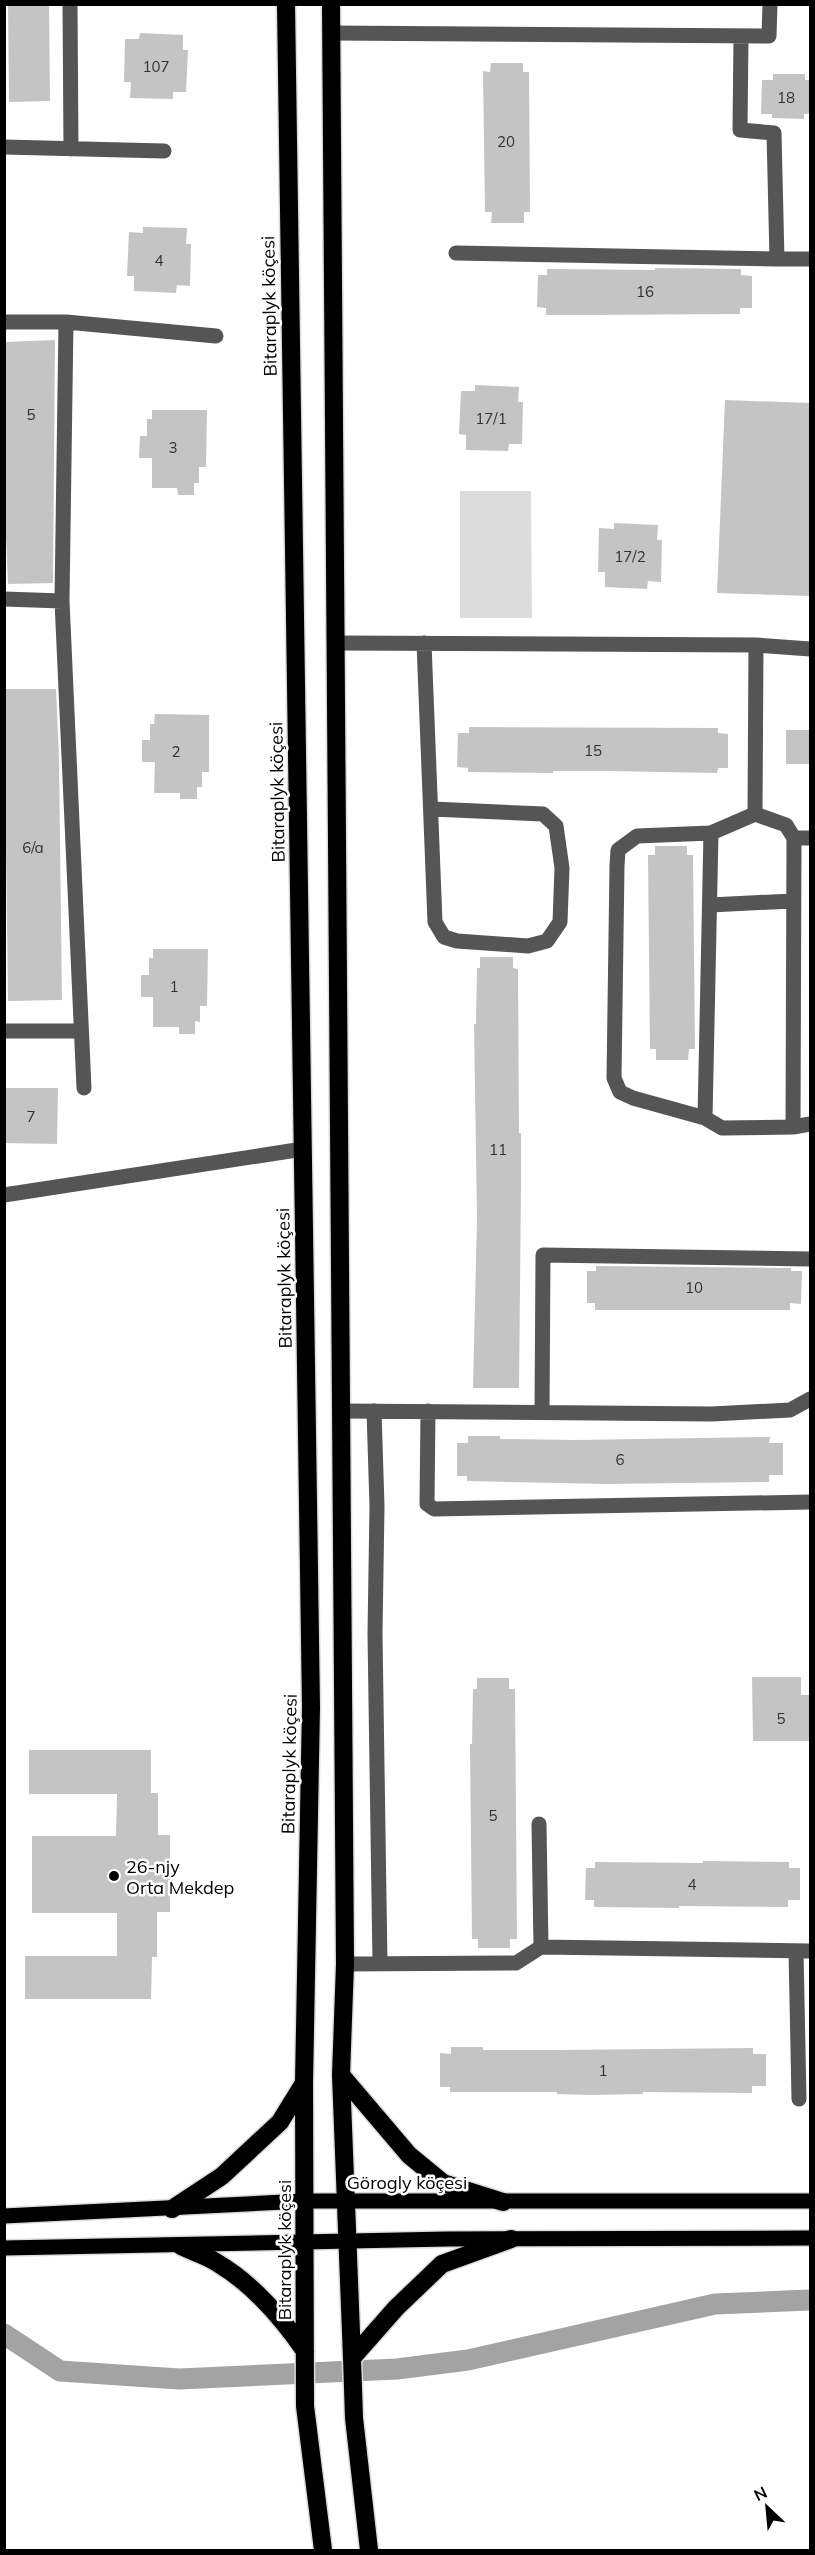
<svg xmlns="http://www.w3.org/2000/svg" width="815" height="2555" font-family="Mulish,sans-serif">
	<rect width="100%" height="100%" fill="#fff"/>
	<!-- green -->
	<path fill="#dcdcdc" d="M460,491H531L532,618H460Z"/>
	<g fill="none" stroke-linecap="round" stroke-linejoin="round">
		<!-- canal -->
		<path stroke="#a3a3a3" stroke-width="21" d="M4,2334L60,2371L179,2379L397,2369L468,2360L715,2304L810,2300"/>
	</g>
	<!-- building -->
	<path fill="#c4c4c4" d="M8,4H49L50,101L9,102Z
		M140,33L183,35V50H188L186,92H173V99L130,98L131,82H124L125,39H139Z
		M491,63H523V72H529L530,212H524V223H491L492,212H485L483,71L490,72Z
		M773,74H805V80H810V114H804V119L772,118V114H761L762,80H773Z
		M143,227L187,228L186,244H191L190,286L177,285L176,293L134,291V276H127L129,232L143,233Z
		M655,268L741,269V275L752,276V308H740V314L578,315H546V308L537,307L538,275H547V269L655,270Z
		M55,340L53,583L8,584L4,486V342Z
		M475,385L519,387L518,402H523L522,444H509L508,451L466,450V435L459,434L461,391H475Z
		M725,400L810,403V596L717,593Z
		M152,410H207L206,467H199V483H194V495H178L177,488H152V458H139L140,436H147V419H152Z
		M614,523L658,525L657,540H662L661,582L648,581L647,589L605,587V572H598L599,528L614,529Z
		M4,689H56L59,758L62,1000L8,1001Z
		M155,714L209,715V772H202V787H197V799H180V793H154L155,762H142V740H150V724H154Z
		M469,727L718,728V733L728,734V768H718L717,773L607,771H553V773L468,772V768L457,767L458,733H469Z
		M786,730H810V764H786Z
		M655,846H687V855H693L695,1049H689L688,1060H656V1049H650L648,855H655Z
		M153,949H208L207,1006H200V1022L195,1021V1034H179V1027H153V997H141V975H149V958H153Z
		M480,957H513V968L518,969L519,1133H521V1187L519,1388H473L477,1218L474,1024H476L477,968H480Z
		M4,1088H58L57,1144L4,1143Z
		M596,1266L791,1268V1271H802L801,1304L790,1303V1310H595V1303H587V1271H596Z
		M468,1436H500V1439L575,1440L770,1437L769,1443H783V1475H769V1482L606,1484L467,1481V1476H457V1443H468Z
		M752,1677H801V1695H810V1741H753Z
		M477,1678H509V1689H515L517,1939H510V1948H478V1939H472L470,1744H472L473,1689H477Z
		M29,1750H151V1793H158V1835H170V1912H157V1957H152L151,1999H25V1956H117V1913H32V1836H116L117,1794H29Z
		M703,1861L789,1862V1868H800V1900H788V1907L679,1906V1908L594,1907V1900H585L586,1868H595V1862L703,1863Z
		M451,2047H483V2050H558L753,2048V2054H766V2086H752V2093L643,2092V2094L590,2095L557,2094V2092H450V2087H440V2053L451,2054Z"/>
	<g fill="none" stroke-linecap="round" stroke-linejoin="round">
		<!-- major casing -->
		<g stroke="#dbdbdb" stroke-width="18">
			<path id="major" d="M4,2216L305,2201H810
				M4,2248L447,2239L810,2238"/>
		</g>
		<!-- highway casing -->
		<g stroke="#dbdbdb" stroke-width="21">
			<path id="highway" d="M286,4L311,1707L304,2083L305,2406L323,2550
				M331,4L345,1964L341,2075L352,2358L354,2418L369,2550
				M341,2075L409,2155L443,2183L503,2202
				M172,2209L222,2176L280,2122L304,2083
				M181,2246C193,2252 208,2256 219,2264C254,2285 282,2318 305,2351
				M352,2358L396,2308L442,2264L511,2239"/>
		</g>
		<!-- minor -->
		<path stroke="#555" stroke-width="15" d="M70,4L71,149
			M331,33L769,36L770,4
			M4,147L164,151
			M456,253L777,259L774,133L740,130L741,36
			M777,259H810
			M4,322H66L216,336
			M66,322L62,601L84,1088
			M4,599L62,601
			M335,643L756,645L810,649
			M424,643L435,922L444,937L457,941L528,946L547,941L560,922L562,868L556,826L543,814L432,809
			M756,645L755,814L711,833L705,1118L722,1128L793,1127L810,1124
			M755,814L786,825L794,838L793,1127
			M794,838H810
			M710,905L792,901
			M4,1031H81
			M705,1118L633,1098L620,1092L614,1078L617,866L618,850L637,836L711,833
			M4,1195L303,1149
			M341,1411L712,1414L790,1410L810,1399
			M374,1411L377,1506L375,1634L380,1964
			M428,1411L427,1504L434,1509L810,1502
			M542,1412L543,1255L810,1259
			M541,1947L810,1951
			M796,1951L799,2099
			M345,1964L516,1963L541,1947L539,1824"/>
		<!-- major -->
		<use href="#major" stroke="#000" stroke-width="15"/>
		<!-- highway -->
		<use href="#highway" stroke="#000" stroke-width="18"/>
	</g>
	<!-- markers -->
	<circle fill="#000" stroke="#fff" stroke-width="2" cx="114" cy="1876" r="6"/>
	<g text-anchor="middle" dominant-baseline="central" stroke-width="5" stroke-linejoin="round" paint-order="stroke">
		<!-- number labels -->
		<g font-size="15" fill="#313131">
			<text x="156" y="66">107</text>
			<text x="786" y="97">18</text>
			<text x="506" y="141">20</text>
			<text x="159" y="260">4</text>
			<text x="645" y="291">16</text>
			<text x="31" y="414">5</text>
			<text x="491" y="418">17/1</text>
			<text x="173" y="447">3</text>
			<text x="630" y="556">17/2</text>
			<text x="593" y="750">15</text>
			<text x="176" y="751">2</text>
			<text x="33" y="847">6/а</text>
			<text x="174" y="986">1</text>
			<text x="31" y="1116">7</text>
			<text x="498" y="1149">11</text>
			<text x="694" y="1287">10</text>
			<text x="620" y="1459">6</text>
			<text x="781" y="1718">5</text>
			<text x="493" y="1815">5</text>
			<text x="692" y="1884">4</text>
			<text x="603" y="2070">1</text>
		</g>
		<!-- street labels -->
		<g font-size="18" fill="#000" stroke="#fff">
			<text transform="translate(269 306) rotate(-91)">Bitaraplyk köçesi</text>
			<text transform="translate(277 792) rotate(-91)">Bitaraplyk köçesi</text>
			<text transform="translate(284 1278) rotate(-91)">Bitaraplyk köçesi</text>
			<text transform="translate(289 1764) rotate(-89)">Bitaraplyk köçesi</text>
			<text x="407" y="2182">Görogly köçesi</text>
			<text transform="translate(284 2250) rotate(-90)">Bitaraplyk köçesi</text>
		</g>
		<!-- poi labels -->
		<g font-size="18" fill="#000" stroke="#fff" text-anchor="start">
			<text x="126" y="1866">26-njy<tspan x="126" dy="21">Orta Mekdep</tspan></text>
		</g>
	</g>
	<!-- border -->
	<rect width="815" height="2555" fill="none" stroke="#000000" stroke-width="12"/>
	<!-- north arrow -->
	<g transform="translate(767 2507) rotate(334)" stroke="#ffffff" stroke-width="4.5" paint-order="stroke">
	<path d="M0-4.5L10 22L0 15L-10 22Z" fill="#000000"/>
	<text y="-9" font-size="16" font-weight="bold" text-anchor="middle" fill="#000000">N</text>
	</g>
</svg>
